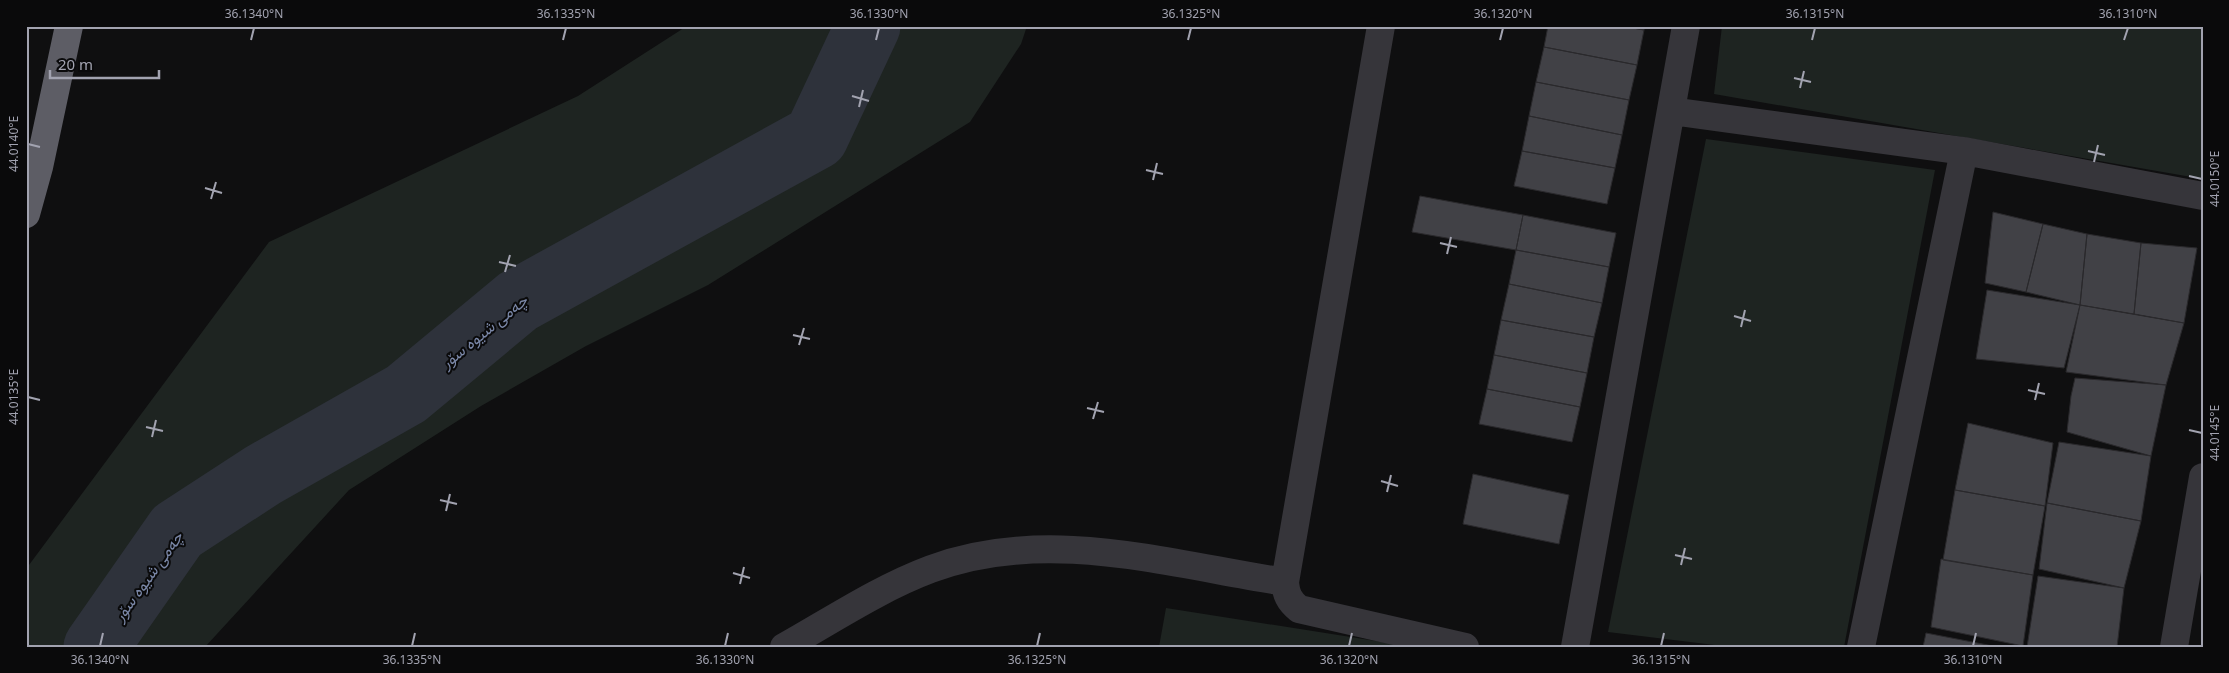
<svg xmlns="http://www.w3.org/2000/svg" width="2229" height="673" font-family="'Noto Sans',Vazirmatn,sans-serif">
	<rect width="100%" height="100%" fill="#0f0f10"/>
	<!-- green -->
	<path fill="#1e2421" d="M687,26H1027L1021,44L970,122L708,285L586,346L481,406L349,490L205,647H26V569L269,242L578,96Z
		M1722,26H2203V179L1714,94Z
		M1706,139L1935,170L1844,647H1731L1608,632Z
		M1166,608L1414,647H1159Z"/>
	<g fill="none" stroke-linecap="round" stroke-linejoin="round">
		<!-- river -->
		<path stroke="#2e323b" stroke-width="65" d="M96,647L177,531L263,475L406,394L518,301L816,137L868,26"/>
	</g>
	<!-- building -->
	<path fill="#414146" stroke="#2a292c" d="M1548,26H1622L1644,30L1637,65L1544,47Z
		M1622,26H1644V30Z
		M1544,47L1637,65L1629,100L1536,82Z
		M1536,82L1629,100L1622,135L1529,116Z
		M1529,116L1622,135L1615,168L1522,151Z
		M1522,151L1615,168L1607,204L1514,186Z
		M1420,196L1523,215L1516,250L1412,232Z
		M1993,212L2043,224L2026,292L1985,283Z
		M1523,215L1616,233L1609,267L1516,250Z
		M2043,224L2087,234L2080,305L2026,292Z
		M2087,234L2141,243L2134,314L2080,305Z
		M2141,243L2197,248L2184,323L2134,314Z
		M1516,250L1609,267L1602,303L1509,284Z
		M1509,284L1602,303L1594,337L1501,320Z
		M1987,290L2080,305L2064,368L1976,359Z
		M2080,305L2184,323L2166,385L2066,372Z
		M1501,320L1594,337L1587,373L1494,355Z
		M1494,355L1587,373L1580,407L1487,389Z
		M2075,378L2166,385L2151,456L2067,432L2071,396Z
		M1487,389L1580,407L1572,442L1479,424Z
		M1968,423L2053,443L2045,506L1955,490Z
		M2059,442L2151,456L2141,521L2047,503Z
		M1473,474L1569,495L1559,544L1463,524Z
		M1955,490L2045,506L2033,575L1943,560Z
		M2047,503L2141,521L2124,588L2039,569Z
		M1941,559L2033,575L2023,646L1931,627Z
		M2038,576L2124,588L2117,647H2027Z
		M1926,633L1998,647H1923Z"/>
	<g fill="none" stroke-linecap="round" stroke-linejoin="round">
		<!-- street -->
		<path stroke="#36353a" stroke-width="28" d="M1381,26L1285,582C1286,594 1289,601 1299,609L1465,647
			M1671,111L1964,151L2203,196
			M784,647C832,620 880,588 931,569C1047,526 1168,564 1285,582
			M1575,647L1686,26
			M1861,647L1964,151
			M2174,647L2203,477"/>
		<!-- highway -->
		<path stroke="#5d5d65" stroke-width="28" d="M26,214L39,167L69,26"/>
	</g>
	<!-- ticks -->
	<path fill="none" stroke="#a2a3b0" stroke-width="2" d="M251,40L254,28M563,40L566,28M876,40L879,28M1188,40L1191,28M1500,40L1503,28M1812,40L1815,28M2124,40L2128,28M1794,78L1811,82M1800,88L1804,71M852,96L869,101M859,107L863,90M28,144L40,147M2088,151L2105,155M2094,162L2098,145M1146,170L1163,174M2189,176L2202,179M1153,180L1157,163M205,188L222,193M211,199L216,182M1440,243L1457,247M1447,254L1451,237M499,262L516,266M505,272L510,255M1734,316L1751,321M1741,327L1745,310M793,335L810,339M799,345L804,328M2028,390L2045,394M28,397L40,400M2035,400L2039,383M1087,408L1104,412M1093,419L1098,402M146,427L163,431M2189,430L2202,433M152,437L156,420M1381,481L1398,486M1387,492L1391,475M440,500L457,504M446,511L450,494M1675,555L1692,559M1681,565L1685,548M733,573L750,578M740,584L744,567M100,646L103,633M412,646L415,633M725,646L728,633M1037,646L1040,633M1349,646L1352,633M1661,646L1664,633M1973,646L1976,633"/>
	<g text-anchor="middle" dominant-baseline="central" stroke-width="4" stroke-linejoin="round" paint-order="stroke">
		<!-- water labels -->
		<g font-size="16" font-style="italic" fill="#7b88a8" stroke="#0a0a0b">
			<text transform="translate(484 331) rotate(-39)">چەمی شیوە سۆر</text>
			<text transform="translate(148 576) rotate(-54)">چەمی شیوە سۆر</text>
		</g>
	</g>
	<!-- border -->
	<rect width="2229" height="673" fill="none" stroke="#0a0a0b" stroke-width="55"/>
	<!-- scale -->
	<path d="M50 70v8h109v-8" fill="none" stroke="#a2a3b0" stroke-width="2.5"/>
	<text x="58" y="70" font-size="15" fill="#a2a3b0" stroke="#0a0a0b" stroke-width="4" paint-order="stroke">20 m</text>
	<rect x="28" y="28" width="2174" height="618" fill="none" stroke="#a2a3b0" stroke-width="2"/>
	<g font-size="12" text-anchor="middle" fill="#a2a3b0">
		<text x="254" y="18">36.1340°N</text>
		<text x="566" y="18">36.1335°N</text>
		<text x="879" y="18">36.1330°N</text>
		<text x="1191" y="18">36.1325°N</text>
		<text x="1503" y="18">36.1320°N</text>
		<text x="1815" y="18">36.1315°N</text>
		<text x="2128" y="18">36.1310°N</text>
		<text transform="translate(14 144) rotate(-90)" y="4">44.0140°E</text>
		<text transform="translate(2215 179) rotate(-90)" y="4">44.0150°E</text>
		<text transform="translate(14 397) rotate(-90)" y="4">44.0135°E</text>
		<text transform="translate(2215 433) rotate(-90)" y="4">44.0145°E</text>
		<text x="100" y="664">36.1340°N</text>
		<text x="412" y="664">36.1335°N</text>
		<text x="725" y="664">36.1330°N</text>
		<text x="1037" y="664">36.1325°N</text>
		<text x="1349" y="664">36.1320°N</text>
		<text x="1661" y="664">36.1315°N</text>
		<text x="1973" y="664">36.1310°N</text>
	</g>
</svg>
